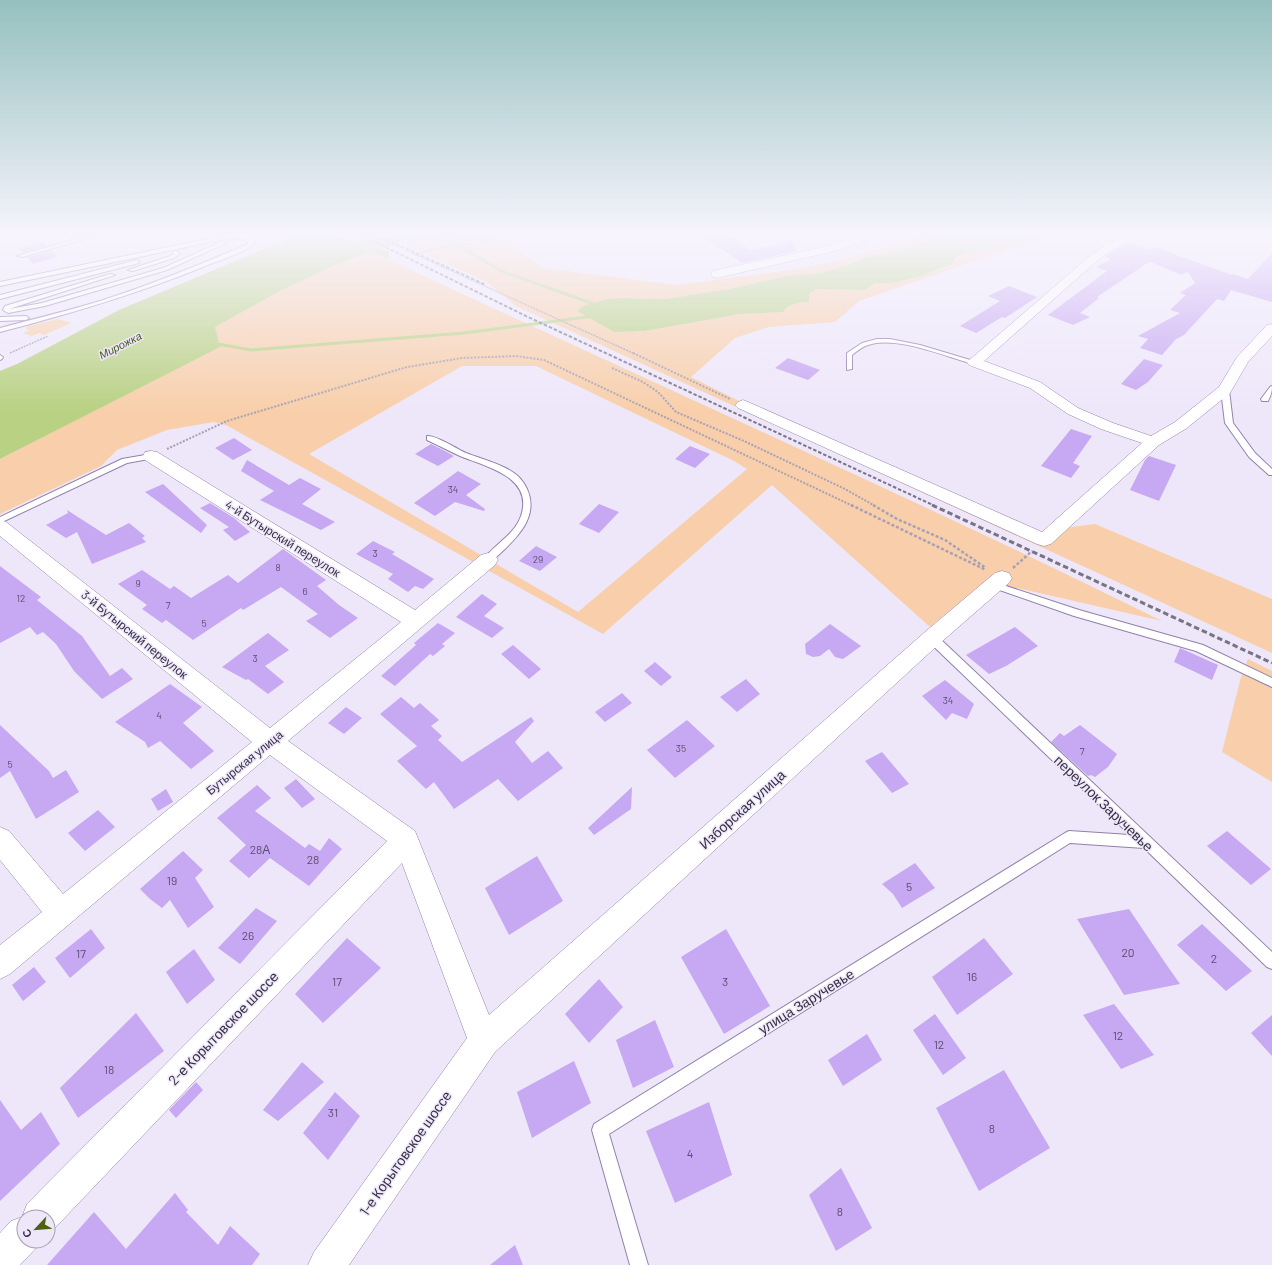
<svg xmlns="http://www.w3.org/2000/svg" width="1272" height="1265" font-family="Barlow,sans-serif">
	<rect width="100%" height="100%" fill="#eee7fa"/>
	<!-- green -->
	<path fill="#f8cfaa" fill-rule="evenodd" d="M385,235L400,240L417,235H494L544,268L677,285L802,268L845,259L928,235H949L888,253L866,257L851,264L821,273L786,276L729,289L665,299L622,298L608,299L577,311L614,332L645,331L740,314L783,312C790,302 798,303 809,302V294L817,289L865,290L875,283H892L911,279L942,269L952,264L957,256L967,253L980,252L993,247L1003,246L1030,235H1050L859,301L835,322L769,327L735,338L691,377L745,404L1034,532L1095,524L1272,599V653L516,306L488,283Z
		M366,251L373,252C635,376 902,492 1162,621L1008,586L987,580L930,627L772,485L603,634L226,425L214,422L167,430L117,450L101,466L0,514V459L219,347L215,327L280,291ZM462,366H536L734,461L747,469L578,612L309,454Z
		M58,319L71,323L44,335L39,333L32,336L23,333L30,330L26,329L28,326Z
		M1248,659L1272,671V782L1222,752L1241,677Z"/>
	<!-- water -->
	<path fill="#b8d182" d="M297,235H336L354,243H361V238L390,252L388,259L373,252L366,251L280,291L215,327L220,347L0,459V371L17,364L119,310Z
		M949,235H1030L1003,246L957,256L952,264L919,277L892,283H875L865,290L817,289L809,294V302C798,303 790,302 783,312L740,314L645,331L614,332L577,311L583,306L608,299L622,298L665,299L729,289L786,276L821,273L851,264L866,257L888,253Z"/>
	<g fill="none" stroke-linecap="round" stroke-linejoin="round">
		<!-- stream -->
		<path stroke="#b8d182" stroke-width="3" d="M441,235L501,271L597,305
			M212,343L251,350L464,333L595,316"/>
		<!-- river -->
		<path fill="#b8d182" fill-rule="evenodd" d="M385,235H410L408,239L338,264L332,265L326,264L323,260L326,256Z"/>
	</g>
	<!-- building -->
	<path fill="#c7a8f2" d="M701,235H729L751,250L793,240L796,251L742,263Z
		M43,242L47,246L23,253L18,248Z
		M1130,243L1148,249L1155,247L1232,275L1233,274L1248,279L1272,253V302L1231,290L1224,301L1217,299L1184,335L1176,339L1162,355L1140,348L1148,339L1138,336L1180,313L1170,310L1186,295L1180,293L1195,283L1188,272L1181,275L1151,262L1146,264L1097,297L1099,298L1080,313L1090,317L1073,325L1048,315L1107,271L1096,267L1111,259L1105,257L1125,244Z
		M51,250L58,257L33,264L27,257Z
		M1009,286L1037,297L1005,318L1002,317L976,333L960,326L1000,301L988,296Z
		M788,358L820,370L808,380L775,368Z
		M1144,359L1163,365L1148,382L1136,390L1121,384Z
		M1071,429L1092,436L1073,463L1080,466L1071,478L1041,466Z
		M234,438L252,450L233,460L215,448Z
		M431,444L443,450L454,456L438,466L415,454Z
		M690,446L710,454L695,468L675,459Z
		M1149,456L1176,465L1159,501L1130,490L1145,460Z
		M247,460L289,485L300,478L321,489L302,504L335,522L321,530L260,500L274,491L241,471Z
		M458,471L481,484L466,495L485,509L484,511L455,502L435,516L414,503Z
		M163,484L207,525L201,533L145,492Z
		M210,503L234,518L250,532L235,541L223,530L229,527L200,508Z
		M599,504L619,512L599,533L579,524Z
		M67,510L106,535L129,523L145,536L142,538L146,542L92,564L77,532L66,538L46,525L68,513Z
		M373,541L395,552L392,554L434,579L423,589L415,586L408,592L388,579L393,574L356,554Z
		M536,546L557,557L540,571L519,561Z
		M283,549L326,580L317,586L339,605L358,618L330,638L306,621L318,614L281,587L243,610L241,608L193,640L166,620L162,623L142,609L147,605L118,584L142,570L170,589L174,586L191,598L228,575L238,583Z
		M0,566L41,597L37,600L82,636L110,676L122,668L133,679L102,699L74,671L56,644L43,632L37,635L30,627L0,643Z
		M482,594L497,604L484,616L504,628L492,638L456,617Z
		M438,623L455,633L442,644L445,646L433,656L430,654L395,686L381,676L416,645L414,643Z
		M830,624L861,646L843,659L835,657L829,649L820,656L813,657L806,654L805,644Z
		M1015,627L1038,646L1006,666L989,674L966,655Z
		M268,633L289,650L265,666L284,682L268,694L248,679L246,680L222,667Z
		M513,645L541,669L529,679L501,654Z
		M1180,648L1218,665L1212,680L1174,662Z
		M655,662L672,677L661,686L644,671Z
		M746,679L760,694L737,712L720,697Z
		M945,680L974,704L967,719L952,713L946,720L922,696Z
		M170,684L202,707L183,723L214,751L191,769L160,741L148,748L145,742L115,722Z
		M622,693L632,703L605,722L595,712Z
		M401,697L414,708L420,703L439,720L431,726L442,736L438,740L462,762L531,717L534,721L515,742L532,763L548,751L563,768L518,801L498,779L454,809L434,782L426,789L397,761L417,746L380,714Z
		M346,707L362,718L344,734L328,723Z
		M687,720L715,746L675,778L647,750Z
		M0,725L49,771L53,778L66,770L79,792L36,819L10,771L0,778Z
		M1080,725L1117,754L1108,767L1095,777L1091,775L1088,776L1051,742L1060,733L1064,736Z
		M882,752L909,784L892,793L865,761Z
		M296,779L315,799L302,808L284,788Z
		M257,785L271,798L255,811L305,848L309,844L320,851L329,838L342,849L309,886L270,858L249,878L229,861L246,845L217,818Z
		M632,787L631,809L594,835L588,828Z
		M166,789L173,802L158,811L151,799Z
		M98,810L115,827L85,851L68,833Z
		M1227,831L1271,869L1251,885L1207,846Z
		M183,851L203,870L195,878L214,907L188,928L170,900L162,908L150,899L140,889Z
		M537,856L563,901L509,935L485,888Z
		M915,863L935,888L902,908L893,894L882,884Z
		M256,908L277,921L240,964L218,948Z
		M1129,909L1166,964L1180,984L1124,995L1077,919Z
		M1202,924L1252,971L1226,991L1177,945Z
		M91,929L105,948L70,978L55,958Z
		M726,929L770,1006L724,1034L681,957Z
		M347,938L381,968L323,1023L295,994Z
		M984,938L1013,974L957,1015L932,977Z
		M194,949L215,980L187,1004L166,972Z
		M34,967L46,982L23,1001L12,985Z
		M599,979L623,1007L589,1043L565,1014Z
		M1114,1004L1154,1055L1121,1069L1083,1015Z
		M136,1013L164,1051L78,1118L60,1088Z
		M935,1014L966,1058L943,1075L913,1030Z
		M1272,1015V1056L1251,1033Z
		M655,1020L674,1067L633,1088L616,1040Z
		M867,1034L882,1060L843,1086L828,1060Z
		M574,1061L591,1103L532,1138L517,1092Z
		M302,1062L324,1082L278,1121L263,1110Z
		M1004,1070L1050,1148L979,1191L936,1108Z
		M196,1082L203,1090L176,1118L169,1110Z
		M335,1092L360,1116L328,1160L303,1133Z
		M0,1100L21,1130L41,1112L60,1144L0,1201Z
		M709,1102L732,1175L675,1203L646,1131Z
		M841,1168L872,1228L836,1251L809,1195Z
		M175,1193L188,1210L186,1212L218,1245L230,1226L260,1254L252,1265H47L94,1212L126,1249Z
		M515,1245L523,1265H490Z"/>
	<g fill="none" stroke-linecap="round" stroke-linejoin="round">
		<!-- lane casing -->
		<g stroke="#9180aa" stroke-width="2">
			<path id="lane" d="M90,235H99L22,257L17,256Z
				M226,235L246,236L254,241L253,245C241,254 217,261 203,267C137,294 69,314 0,332V328C33,319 67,311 100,301C150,285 199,265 248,244V242L245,239L230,238L0,286V282Z
				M221,242L226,243L167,270L45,306L8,313L3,310L5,306L110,274L115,275L9,309L42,303L163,268Z
				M173,251H177L180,254L174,258L133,271L128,270L170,256L174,254Z
				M137,260L139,261V263L0,299V295Z
				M0,317L26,316L29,318L26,320L0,321Z
				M877,339H890L920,345L977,362L974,364C946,357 896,335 868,345C862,347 857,351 852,355V369L847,370V353L862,343Z
				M0,355L3,357L2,359L0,360Z
				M1272,386C1272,392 1271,395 1268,401H1262L1261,399L1270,387Z
				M1225,388L1229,390L1233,423L1255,453L1272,469V475H1269L1249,457L1225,423L1221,390Z
				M427,436C436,435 457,449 466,453C481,459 498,463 511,471C518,475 524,482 527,489C541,520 511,543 491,562L488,563L483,560C494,544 514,536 521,516C534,477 487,467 460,456C449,451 438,445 427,440Z
				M151,454H154V458L127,463L0,523V517L122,459Z
				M994,582L1079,610L1203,645L1272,678V687L1196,651L1074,616L991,587L989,585L991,583Z
				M932,634L936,635L1272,952V969L1267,967L1144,848L1070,843L609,1134L648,1265H630L592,1130L594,1124L1065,833L1069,831L1130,835L928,641L927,638L928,635Z"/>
		</g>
		<!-- street casing -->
		<g stroke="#9180aa" stroke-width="1">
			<path id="street" d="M590,235H604L599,238L591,237Z
				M861,235H877L876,237L835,251L717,278L713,277L711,274L713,271L717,270L828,246Z
				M1127,235H1145L1144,237L1124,243L1099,259L984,361L1040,382L1078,408L1113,423L1151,436L1175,422L1219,387L1237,357L1267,325L1272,324V336L1248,362L1230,393L1187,428L1159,445L1051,544L1044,546L1037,544L738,408L735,405L738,402L743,400L748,402L1042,532L1142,443L1101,429L1068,414L1030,388L969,365L967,362L1091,255L1116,239Z
				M1266,235H1272V239L1268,238Z
				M151,451L157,452L415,610L481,555L488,553L495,555L498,560L495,565L288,741L415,831L489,1015L925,632L995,573L1002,571L1009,573L1012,578L1009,583L939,644L495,1052L349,1265H308L314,1252L467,1038L402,863L53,1230L48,1232V1217H24V1241H39L37,1247L20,1265H0V1233L11,1221L22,1217L27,1204L387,841L270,755L10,974L0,979V945L42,912L0,860V827L9,831L63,894L252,742L0,536V520L6,522L270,728L401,622L145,460L143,456L145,452Z"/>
		</g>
		<!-- path-far2 -->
		<path stroke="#a8a1b4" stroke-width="1.5" stroke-dasharray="2 1" stroke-linecap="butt" d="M372,235L635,354
			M414,255L437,248L475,243L505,235
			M10,353L48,336"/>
		<!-- path-far1 -->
		<path stroke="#a8a1b4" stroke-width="2" stroke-dasharray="2 1.5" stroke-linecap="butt" d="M633,353L730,399
			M612,368L643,382L658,392L676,412L744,441L845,489L875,506
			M167,449L227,421L407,367L462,358L516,356L544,360L853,506"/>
		<!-- path -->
		<path stroke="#a8a1b4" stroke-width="2.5" stroke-dasharray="3 2" stroke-linecap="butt" d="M851,505L986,570
			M873,505L897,519L945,540L986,568
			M1013,568L1032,551"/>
		<!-- lane -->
		<use href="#lane" fill="#fff" fill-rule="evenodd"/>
		<!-- street -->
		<use href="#street" fill="#fff" fill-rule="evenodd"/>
		<!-- rail-far1 -->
		<path stroke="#7a7385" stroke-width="2" stroke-dasharray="3.5 2" stroke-linecap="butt" d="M361,235L528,317L935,506
			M376,235L486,285"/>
		<!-- rail -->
		<path stroke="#7a7385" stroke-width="3" stroke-dasharray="5.5 3" stroke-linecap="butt" d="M932,505L1272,663"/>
	</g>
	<!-- sky -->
	<linearGradient id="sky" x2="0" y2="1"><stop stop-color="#95c0bf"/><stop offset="0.57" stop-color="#f7f4fd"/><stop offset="1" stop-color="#f7f4fd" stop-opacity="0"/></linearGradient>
	<rect width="1272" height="412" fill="url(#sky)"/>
	<g text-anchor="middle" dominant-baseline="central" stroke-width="3" stroke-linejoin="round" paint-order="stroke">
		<!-- number labels -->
		<g font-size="10" fill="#5a4d6d">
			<text x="453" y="489">34</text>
			<text x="375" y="553">3</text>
			<text x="538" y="559">29</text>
			<text x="278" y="567">8</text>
			<text x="138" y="583">9</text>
			<text x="305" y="591">6</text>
			<text x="21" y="598">12</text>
			<text x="168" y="605">7</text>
			<text x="204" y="623">5</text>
			<text x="255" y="658">3</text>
			<text x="948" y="700">34</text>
			<text x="159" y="715">4</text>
			<text x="681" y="748">35</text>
			<text x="1082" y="751">7</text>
			<text x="10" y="764">5</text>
		</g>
		<!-- far-water labels -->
		<g font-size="11" font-style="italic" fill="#495921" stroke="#eee7fa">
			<text transform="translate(120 345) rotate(-27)">Мирожка</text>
		</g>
		<!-- street labels -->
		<g font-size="12" fill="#362f41" stroke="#eee7fa">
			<text transform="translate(283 538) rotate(32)">4-й Бутырский переулок</text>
			<text transform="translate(135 634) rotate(39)">3-й Бутырский переулок</text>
			<text transform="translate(244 762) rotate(-39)">Бутырская улица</text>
		</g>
		<!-- near-number labels -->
		<g font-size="12" fill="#5a4d6d">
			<text x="260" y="849">28А</text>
			<text x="313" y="859">28</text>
			<text x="172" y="880">19</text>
			<text x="909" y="886">5</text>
			<text x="248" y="935">26</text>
			<text x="1128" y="952">20</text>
			<text x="81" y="953">17</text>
			<text x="1214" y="958">2</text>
			<text x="972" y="976">16</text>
			<text x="337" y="981">17</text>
			<text x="725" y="981">3</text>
			<text x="1118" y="1035">12</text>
			<text x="939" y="1044">12</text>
			<text x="109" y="1069">18</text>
			<text x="333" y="1112">31</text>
			<text x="992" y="1128">8</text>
			<text x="690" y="1153">4</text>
			<text x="840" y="1211">8</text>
		</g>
		<!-- near-street labels -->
		<g font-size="14" fill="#362f41" stroke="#eee7fa">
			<text transform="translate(1104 803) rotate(44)">переулок Заручевье</text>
			<text transform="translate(742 809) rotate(-42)">Изборская улица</text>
			<text transform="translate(806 1001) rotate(-32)">улица Заручевье</text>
			<text transform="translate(223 1028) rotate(-46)">2-е Корытовское шоссе</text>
			<text transform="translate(405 1153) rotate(-55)">1-е Корытовское шоссе</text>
		</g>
	</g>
	<!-- north arrow -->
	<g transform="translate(36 1229) rotate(244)"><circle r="19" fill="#eee7fa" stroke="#a49db0"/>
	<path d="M0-3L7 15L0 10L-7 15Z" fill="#4e620d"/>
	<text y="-6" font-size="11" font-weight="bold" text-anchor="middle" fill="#362f41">С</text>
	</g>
</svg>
